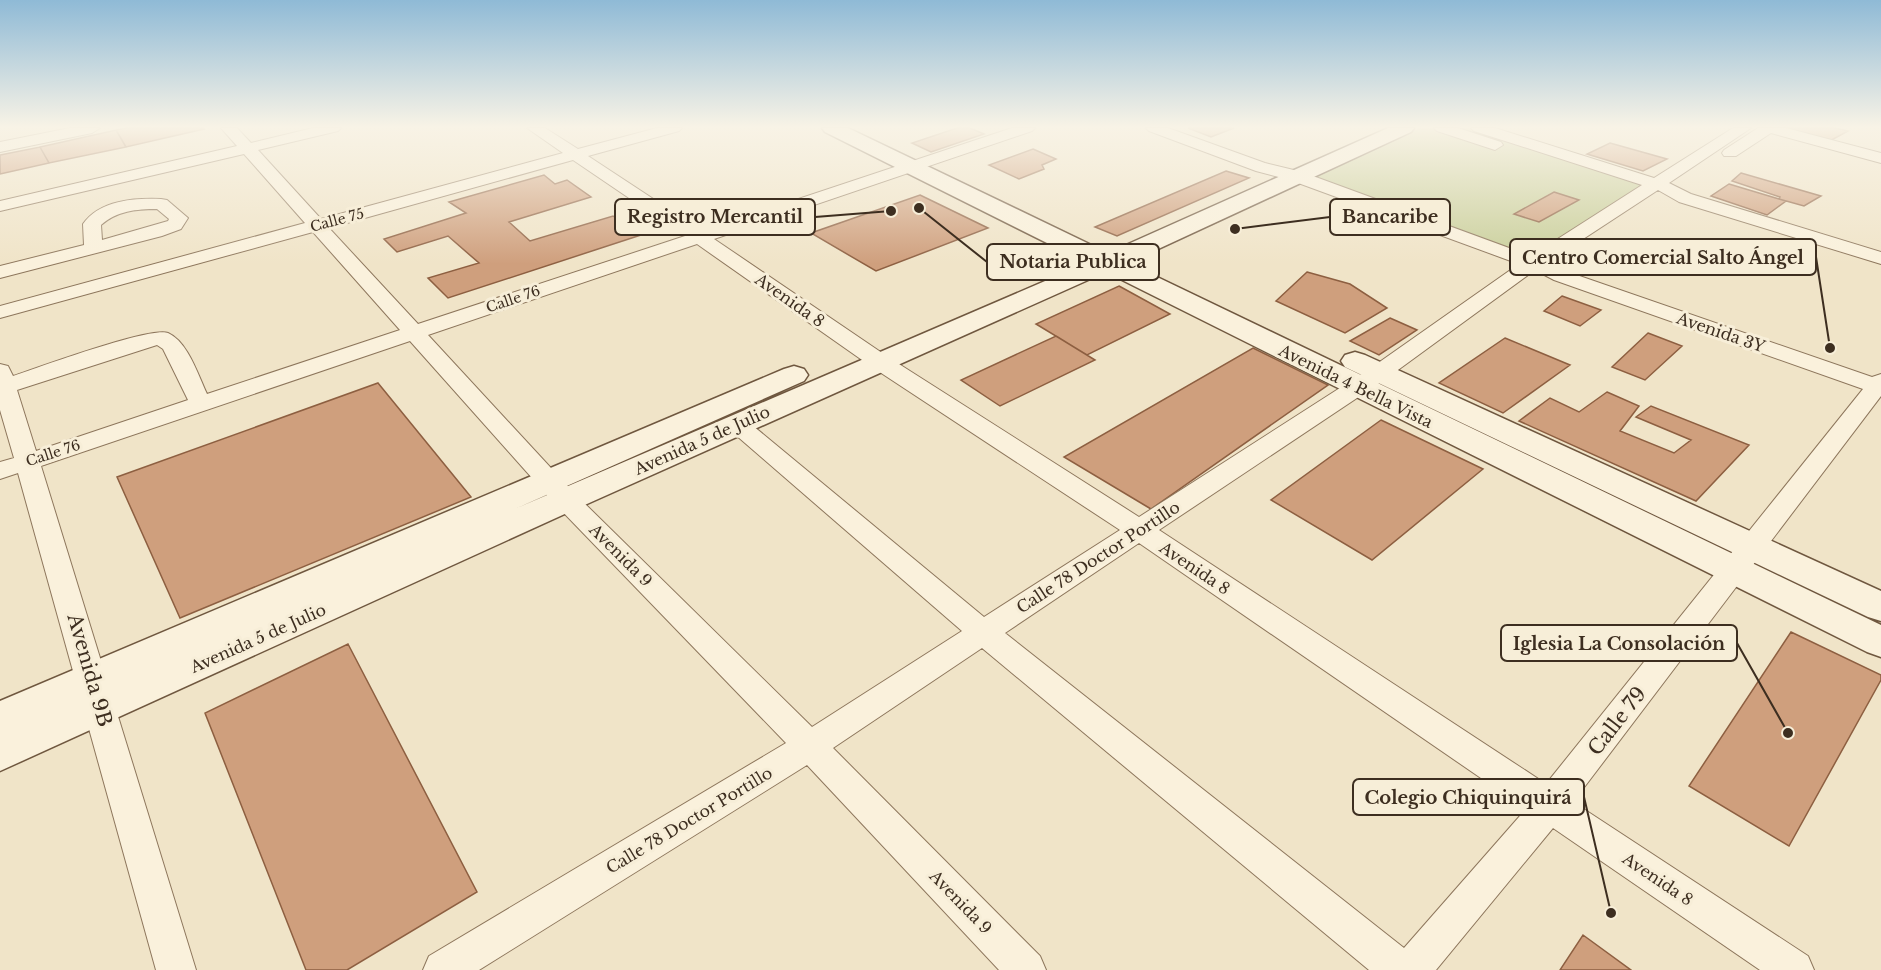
<svg xmlns="http://www.w3.org/2000/svg" width="1881" height="970" font-family="'Libre Baskerville',serif">
	<rect width="100%" height="100%" fill="#f0e4c8"/>
	<!-- green -->
	<path fill="#c9cf9b" d="M1420,128H1484L1662,185L1536,267L1297,183Z"/>
	<!-- building -->
	<path fill="#cf9f7d" stroke="#8d5f41" stroke-width="1.5" d="M127,128H203L204,129L126,147L116,130Z
		M957,128H970L984,134L931,152L912,143Z
		M1188,128H1234L1211,137Z
		M1785,128H1835L1848,131L1828,142Z
		M116,130L126,147L49,163L40,147Z
		M1610,143L1667,159L1643,171L1587,154Z
		M40,147L49,163L0,174V155Z
		M1033,149L1056,159L1042,165L1044,169L1019,179L989,165Z
		M1226,171L1249,178L1117,236L1095,227Z
		M1741,173L1821,196L1804,206L1779,199L1780,197L1732,181Z
		M544,175L555,184L567,180L591,197L509,222L530,241L613,216L641,235L448,298L428,278L479,263L448,236L397,252L384,239L466,213L449,202Z
		M1729,184L1779,199L1786,201L1767,215L1711,196Z
		M1554,192L1579,200L1539,222L1514,214Z
		M920,195L988,228L876,271L811,233Z
		M1307,272L1350,284L1387,308L1345,333L1276,301Z
		M1119,286L1170,314L1087,355L1036,324Z
		M1562,296L1601,310L1580,326L1544,311Z
		M1390,318L1417,330L1379,355L1350,341Z
		M1648,333L1682,346L1645,380L1612,367Z
		M1056,336L1095,360L1000,406L961,380Z
		M1505,338L1570,365L1503,413L1439,383Z
		M1253,348L1328,385L1151,509L1064,457Z
		M378,383L471,497L180,618L117,477Z
		M1607,392L1639,406L1620,431L1674,453L1691,440L1636,417L1651,406L1749,445L1696,501L1519,421L1550,398L1579,412Z
		M1381,420L1483,469L1372,560L1271,500Z
		M1791,632L1881,675V680L1789,846L1689,786Z
		M348,644L477,892L347,970H306L205,713Z
		M1583,935L1631,970H1560Z"/>
	<g fill="none" stroke-linecap="round" stroke-linejoin="round">
		<!-- street casing -->
		<g stroke="#8d765c" stroke-width="2">
			<path id="street" d="M70,128H100L92,133L0,152V142Z
				M221,128H237L251,143L313,128H341L338,131L258,150L321,219L563,153L527,128H545L578,149L657,128H682L679,131L588,156L702,231L1012,128H1035L1032,131L714,239L888,357L1139,517L1371,368L1519,264L1290,180L1256,171L1149,131L1146,128H1168L1265,163L1302,172L1531,256L1642,185L1474,131L1471,128H1495L1654,178L1733,128H1751L1669,183L1691,194L1881,252V264L1679,202L1658,190L1548,262L1568,272L1872,377L1881,374V396L1573,802L1808,956L1814,970H1760L1553,828L1436,970H1369L982,648L833,748L1040,956L1046,970H999L807,765L479,970H423L429,956L786,743L557,506L410,341L41,466L196,970H156L18,473L0,479V462L14,458L0,410V364L8,366L13,376C37,368 151,326 168,333C188,342 198,375 207,394L400,330L313,232L0,318V306L305,223L244,154L0,211V201L237,146ZM573,160L685,236L418,324L329,228ZM697,244L872,367L1120,530L984,617L746,420L738,418L730,420L726,425L730,430L962,631L812,727L575,494L428,335ZM1535,270L1554,280L1863,389L1546,784L1159,530L1387,378ZM157,345L163,349L188,400L36,451L17,390ZM1139,543L1526,809L1404,948L1005,633Z
				M1434,128H1458L1501,142L1503,145L1495,150L1437,131Z
				M1758,128H1786L1881,153V163L1771,133L1736,156H1724L1722,153L1724,150Z
				M161,199L167,200L188,218L181,229L162,236L0,278V266L84,245L83,224C100,200 134,198 161,199ZM157,209L169,219L168,221L102,240L101,225C117,211 136,209 157,209Z"/>
		</g>
		<!-- secondary casing -->
		<g stroke="#6f573f" stroke-width="3">
			<path id="secondary" d="M822,128H848L1108,253L1388,128H1414L1411,132L1128,263L1881,625V657L1867,652L1106,272L578,508L0,771V701L784,369L794,366L804,369L808,375L804,381L517,508L1087,263L825,132Z
				M1355,352L1365,355L1881,591V621L1868,617L1345,367L1341,361L1345,355Z"/>
		</g>
		<!-- street -->
		<use href="#street" fill="#faf1dc" fill-rule="evenodd"/>
		<!-- secondary -->
		<use href="#secondary" fill="#faf1dc" fill-rule="evenodd"/>
	</g>
	<!-- sky -->
	<linearGradient id="sky" x2="0" y2="1"><stop stop-color="#8fbad6"/><stop offset="0.48" stop-color="#f8f3e6"/><stop offset="1" stop-color="#f8f3e6" stop-opacity="0"/></linearGradient>
	<rect width="1881" height="264" fill="url(#sky)"/>
	<g text-anchor="middle" dominant-baseline="central" stroke-width="6" stroke-linejoin="round" paint-order="stroke">
		<!-- far-street labels -->
		<g font-size="14" fill="#3d2e20" stroke="#f7eed8">
			<text transform="translate(337 220) rotate(-15)">Calle 75</text>
			<text transform="translate(513 299) rotate(-19)">Calle 76</text>
			<text transform="translate(53 453) rotate(-18)">Calle 76</text>
		</g>
		<!-- street labels -->
		<g font-size="16" fill="#3d2e20" stroke="#f7eed8">
			<text transform="translate(790 300) rotate(35)">Avenida 8</text>
			<text transform="translate(1721 332) rotate(19)">Avenida 3Y</text>
			<text transform="translate(1356 386) rotate(26)">Avenida 4 Bella Vista</text>
			<text transform="translate(702 440) rotate(-24)">Avenida 5 de Julio</text>
			<text transform="translate(621 555) rotate(45)">Avenida 9</text>
			<text transform="translate(1098 557) rotate(-33)">Calle 78 Doctor Portillo</text>
			<text transform="translate(1195 568) rotate(34)">Avenida 8</text>
			<text transform="translate(258 638) rotate(-24)">Avenida 5 de Julio</text>
			<text transform="translate(689 820) rotate(-31)">Calle 78 Doctor Portillo</text>
			<text transform="translate(1658 879) rotate(34)">Avenida 8</text>
			<text transform="translate(961 902) rotate(46)">Avenida 9</text>
		</g>
		<!-- near-street labels -->
		<g font-size="20" fill="#3d2e20" stroke="#f7eed8">
			<text transform="translate(90 670) rotate(74)">Avenida 9B</text>
			<text transform="translate(1617 721) rotate(-52)">Calle 79</text>
		</g>
	</g>
	<!-- callouts -->
	<path fill="none" stroke="#3d2e20" stroke-width="2" d="M891 211L815 217M1235 229L1330 217M1830 348L1816 257M919 208L987 262M1788 733L1737 643M1611 913L1584 797"/>
	<g fill="#3d2e20" stroke="#f7eed8" stroke-width="2">
		<circle cx="891" cy="211" r="6"/>
		<circle cx="1235" cy="229" r="6"/>
		<circle cx="1830" cy="348" r="6"/>
		<circle cx="919" cy="208" r="6"/>
		<circle cx="1788" cy="733" r="6"/>
		<circle cx="1611" cy="913" r="6"/>
	</g>
	<g fill="#f7eed8" stroke="#3d2e20" stroke-width="2">
		<rect x="615" y="199" width="200" height="36" rx="6"/>
		<rect x="1330" y="199" width="120" height="36" rx="6"/>
		<rect x="1510" y="239" width="306" height="36" rx="6"/>
		<rect x="987" y="244" width="172" height="36" rx="6"/>
		<rect x="1501" y="625" width="236" height="36" rx="6"/>
		<rect x="1353" y="779" width="231" height="36" rx="6"/>
	</g>
	<g font-size="18" text-anchor="middle" font-weight="bold" fill="#3d2e20">
		<text x="715" y="223">Registro Mercantil</text>
		<text x="1390" y="223">Bancaribe</text>
		<text x="1663" y="264">Centro Comercial Salto Ángel</text>
		<text x="1073" y="268">Notaria Publica</text>
		<text x="1619" y="650">Iglesia La Consolación</text>
		<text x="1468" y="804">Colegio Chiquinquirá</text>
	</g>
</svg>
